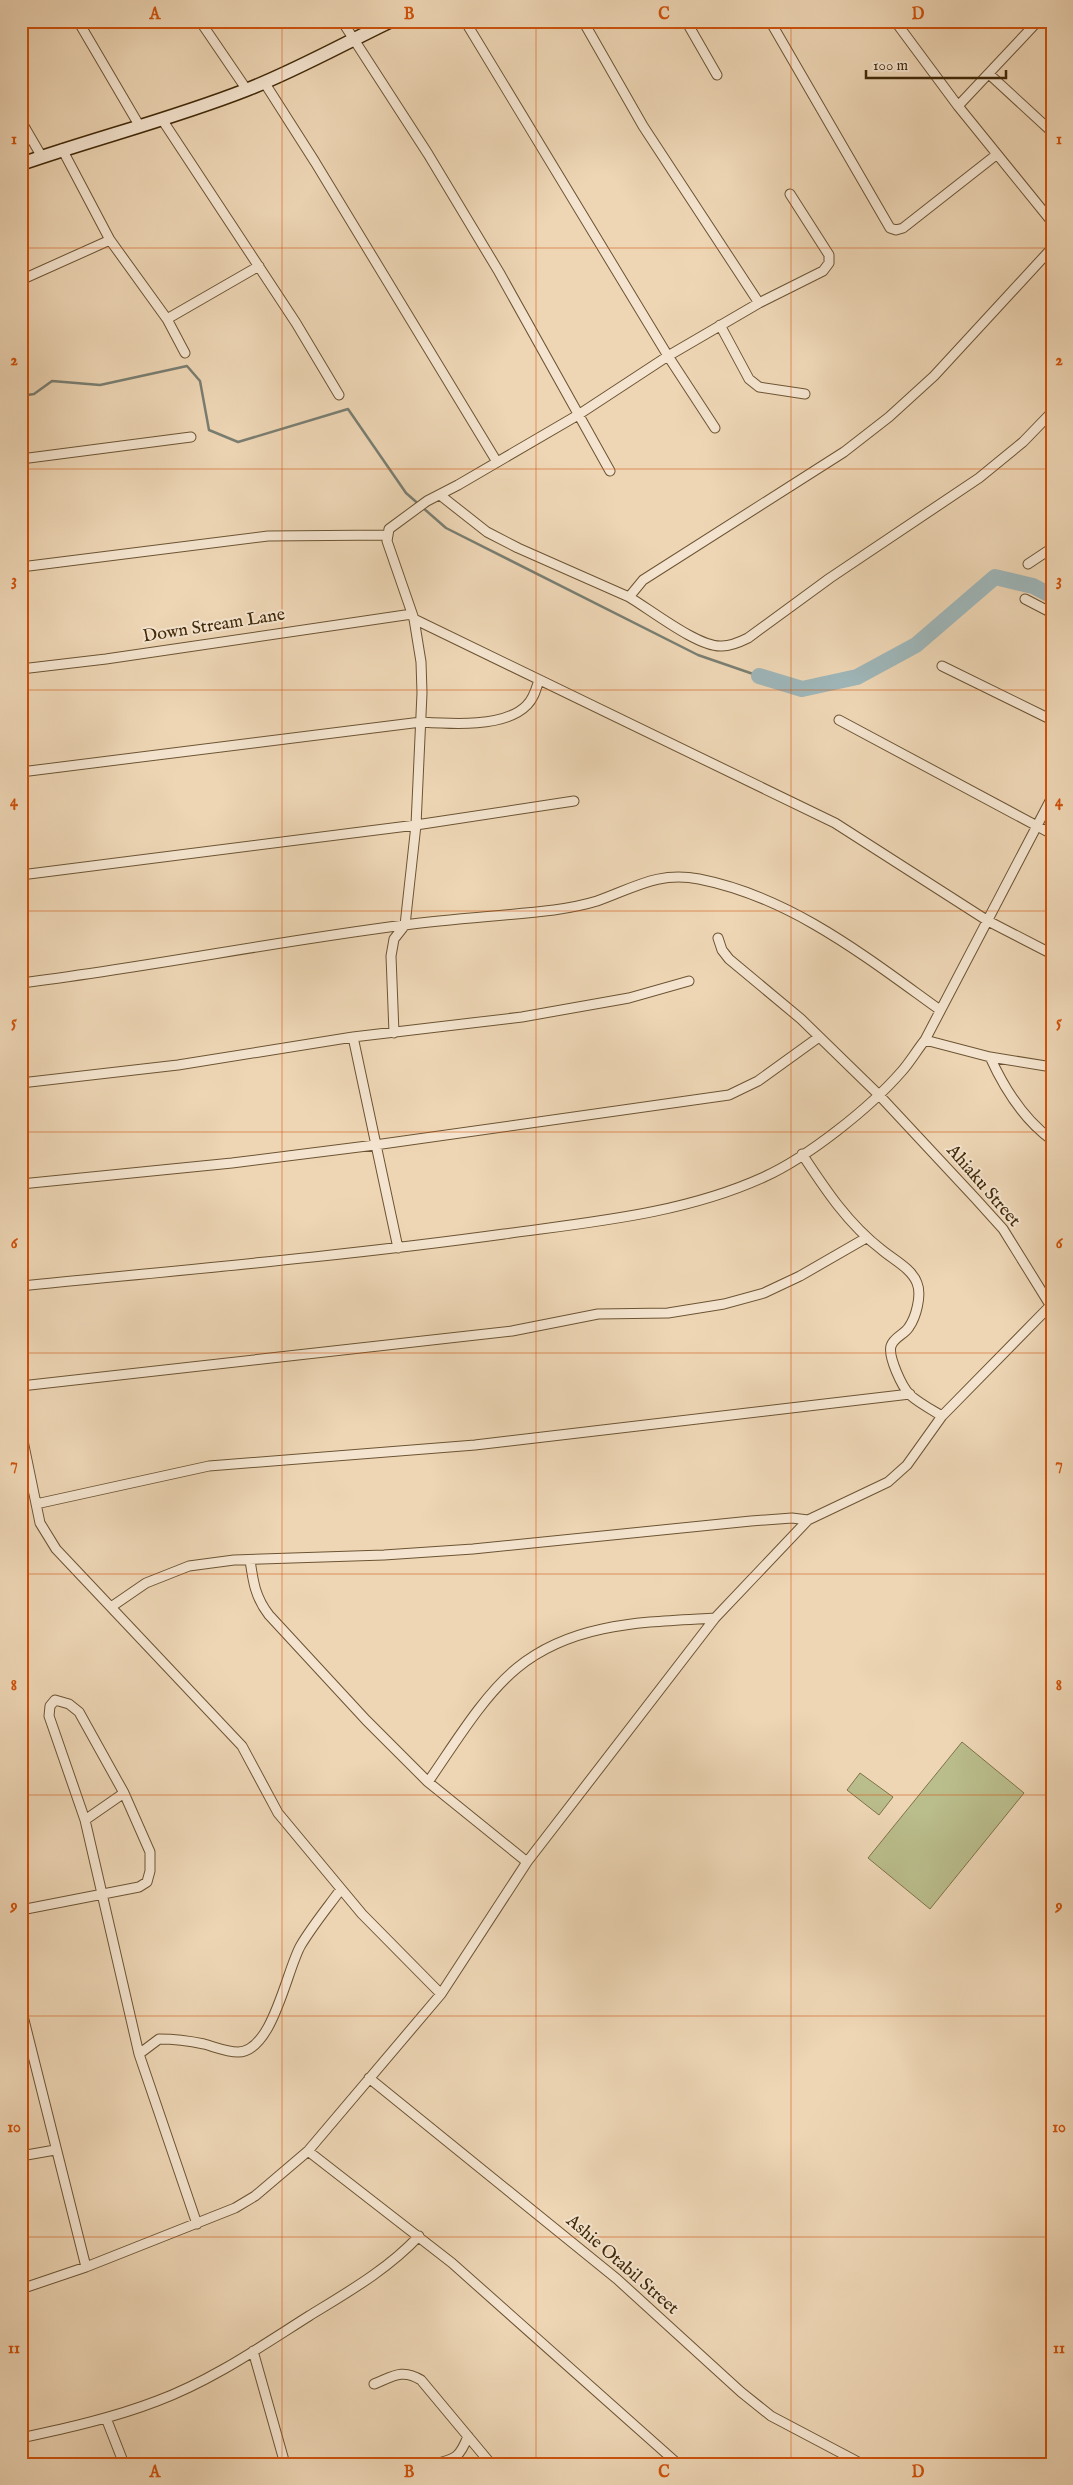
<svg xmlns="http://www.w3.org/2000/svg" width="1073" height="2485" font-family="'IM FELL English',serif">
	<rect width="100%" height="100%" fill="#eed6b5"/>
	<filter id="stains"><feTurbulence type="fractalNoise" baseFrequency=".004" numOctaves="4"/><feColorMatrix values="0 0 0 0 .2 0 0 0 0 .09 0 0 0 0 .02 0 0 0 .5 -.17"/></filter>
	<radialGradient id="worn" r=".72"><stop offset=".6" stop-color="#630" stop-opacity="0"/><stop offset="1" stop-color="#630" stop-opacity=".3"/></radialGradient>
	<!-- green -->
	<path fill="#babd8c" stroke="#7e734a" d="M962,1742L1024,1793L930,1909L868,1858Z
		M860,1773L893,1797L879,1815L847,1790Z"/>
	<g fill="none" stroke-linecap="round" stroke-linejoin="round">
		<!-- stream -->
		<path stroke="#797e72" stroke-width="2.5" d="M21,396L34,394L52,381L100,385L187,366L200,381L209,430L238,442L348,409L406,493L446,528L698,655L759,676"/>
		<!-- river -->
		<path stroke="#9eb6b9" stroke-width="16" d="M759,676L802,689L857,677L916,645L995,577L1033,586L1052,596"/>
		<!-- street casing -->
		<g stroke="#6c5433" stroke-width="11">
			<path id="street" d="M78,21L139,125
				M200,21L247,90
				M342,21L428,154L499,272L610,471
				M465,21L668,356L715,428
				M583,21L643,126L759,303
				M686,21L717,75
				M770,21L890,228L896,230L903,228L996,155
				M895,21L958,106L1052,222
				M989,74L1052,132
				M264,82L315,162L497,462
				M958,106L1038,21
				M21,121L42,157
				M163,121L296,323L339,395
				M62,149L110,240L167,319L185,353
				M1052,248L934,376L889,417L844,452L643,580L629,597C651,610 699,648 722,646C731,646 740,642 748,638L830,578L979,478L1023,442L1052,412
				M21,280L110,240
				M167,319L259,266
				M720,325L749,379L759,387L805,394
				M21,459L191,437
				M440,495L487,532L518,548L629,597
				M1028,564L1052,548
				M21,567L268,536L387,535
				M1025,599L1052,613
				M414,619L835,823L988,921L1052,954
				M942,666L1052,720
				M21,669L106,659L412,614
				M839,720L1052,834
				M21,772L421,722C450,724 505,728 527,705C534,698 536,689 539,680
				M21,875L416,825L574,801
				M718,938L722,950L729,959L801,1019L879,1095L975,1198L1003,1229L1052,1308
				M21,983C150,967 277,941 405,925C454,918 505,916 554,910C568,908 584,905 597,901C634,888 658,871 699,879C791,897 866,957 940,1010
				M394,1033L391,956L394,939L405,925L416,825L422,693L421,662L414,619L387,541L389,529L427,501L458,485L578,415L668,356L759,303L823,271L829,263V255L790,194
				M353,1037L398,1248
				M925,1040L990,1057L1052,1067
				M990,1057C1004,1088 1023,1119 1052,1140
				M21,1083L178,1065L353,1037L522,1017L629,998L689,981
				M802,1154C825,1189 848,1224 882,1250C894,1260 912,1269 917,1283C922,1295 916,1317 909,1327C904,1335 894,1337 891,1346C888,1357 902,1387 910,1395C919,1403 932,1410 942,1416
				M21,1184L232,1163L375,1145L729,1095L758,1081L819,1037
				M21,1286C182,1270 344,1256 504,1234C591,1222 683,1214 764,1177C808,1157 870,1108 902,1071C910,1062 917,1050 925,1040L1052,797
				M21,1386L512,1331L598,1314L668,1313L724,1304L764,1293L800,1276L866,1238
				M21,1431L40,1523L56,1549L242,1746L278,1813L362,1914L441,1994
				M36,1504L209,1466L475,1445L910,1394
				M250,1560C253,1581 255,1597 269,1615L366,1720L428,1782
				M111,1607L146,1583L189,1566L234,1560L384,1555L473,1549L751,1521L792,1518L808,1520
				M85,1820L124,1793
				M527,1862L428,1782C454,1745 482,1697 517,1668C573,1622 646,1622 715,1618
				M21,1910L139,1887L147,1882L150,1871V1852L124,1793L79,1712L69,1704L55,1700L50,1706L49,1716L85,1820L139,2054L197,2224
				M21,2008L86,2267
				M139,2054L159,2039C174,2039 190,2041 204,2044C215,2047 227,2052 238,2052C273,2052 287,1968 301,1945C313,1925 328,1907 341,1889
				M369,2078L617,2279L741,2392L771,2416L862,2464
				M308,2151L452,2263L678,2464
				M21,2156L55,2150
				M21,2289L86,2267L235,2208L255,2196L308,2151L441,1994L527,1862L715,1618L808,1520L888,1482L907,1465L942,1416L1050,1306
				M253,2351L285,2464
				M374,2384C392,2377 402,2368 421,2380L491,2464
				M106,2418L124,2464
				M21,2438C67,2428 113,2418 157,2401C211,2381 260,2347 309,2316C348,2292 387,2270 419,2236
				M434,2464C456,2459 460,2457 468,2436"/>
		</g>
		<!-- secondary casing -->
		<g stroke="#412908" stroke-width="15">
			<path id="secondary" d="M21,164C96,138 172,119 246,90C295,71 343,44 391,21"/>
		</g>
		<!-- street -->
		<use href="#street" stroke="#f4e4cf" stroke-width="9"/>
		<!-- secondary -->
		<use href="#secondary" stroke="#f4e4cf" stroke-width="12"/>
	</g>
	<!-- grid -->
	<path fill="none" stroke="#cf520b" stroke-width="1" stroke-opacity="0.55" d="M282,21V2464M536,21V2464M791,21V2464M21,248H1052M21,469H1052M21,690H1052M21,911H1052M21,1132H1052M21,1353H1052M21,1574H1052M21,1795H1052M21,2016H1052M21,2237H1052"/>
	<g text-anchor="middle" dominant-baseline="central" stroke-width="4" stroke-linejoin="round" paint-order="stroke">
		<!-- street labels -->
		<g font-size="18" fill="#412908" stroke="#f4e4cf">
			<text transform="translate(214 626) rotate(-9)">Down Stream Lane</text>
			<text transform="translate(983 1186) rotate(49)">Ahiaku Street</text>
			<text transform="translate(622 2265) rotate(41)">Ashie Otabil Street</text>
		</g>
	</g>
	<!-- margin -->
	<rect width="1073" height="2485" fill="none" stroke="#eed6b5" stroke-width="55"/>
	<!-- scale -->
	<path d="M866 70v8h140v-8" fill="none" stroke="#412908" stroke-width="2.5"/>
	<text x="873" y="70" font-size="15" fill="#412908" stroke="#f4e4cf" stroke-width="4" paint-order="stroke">100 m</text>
	<rect x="28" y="28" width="1018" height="2430" fill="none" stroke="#cf520b" stroke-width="2"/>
	<g font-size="16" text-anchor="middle" font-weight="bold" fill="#cf520b">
		<text x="155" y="19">A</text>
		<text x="409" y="19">B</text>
		<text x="664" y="19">C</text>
		<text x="918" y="19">D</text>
		<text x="14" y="144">1</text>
		<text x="1059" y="144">1</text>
		<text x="14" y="365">2</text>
		<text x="1059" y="365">2</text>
		<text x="14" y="585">3</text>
		<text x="1059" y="585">3</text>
		<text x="14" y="806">4</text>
		<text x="1059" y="806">4</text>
		<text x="14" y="1027">5</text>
		<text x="1059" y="1027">5</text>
		<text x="14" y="1248">6</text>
		<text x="1059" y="1248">6</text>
		<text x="14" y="1469">7</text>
		<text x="1059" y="1469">7</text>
		<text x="14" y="1690">8</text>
		<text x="1059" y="1690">8</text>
		<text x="14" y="1911">9</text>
		<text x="1059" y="1911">9</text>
		<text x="14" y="2132">10</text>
		<text x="1059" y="2132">10</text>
		<text x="14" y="2353">11</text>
		<text x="1059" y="2353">11</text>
		<text x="155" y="2477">A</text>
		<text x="409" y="2477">B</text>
		<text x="664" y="2477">C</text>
		<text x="918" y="2477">D</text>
	</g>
	<rect width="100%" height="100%" filter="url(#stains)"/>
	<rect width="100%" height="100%" fill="url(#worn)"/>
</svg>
